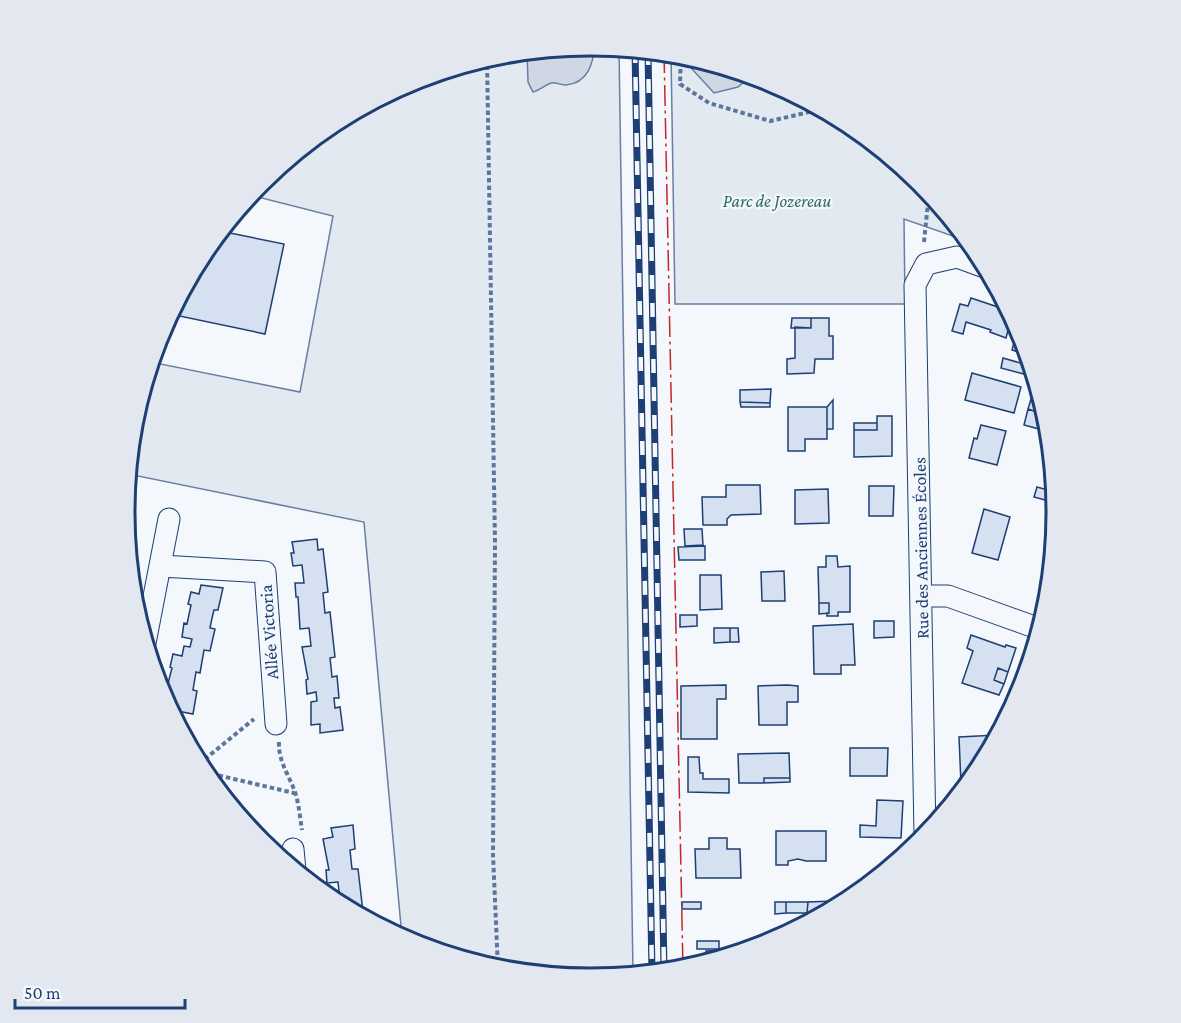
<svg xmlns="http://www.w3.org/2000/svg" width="1181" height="1023" font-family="'Crimson Pro',serif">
	<rect width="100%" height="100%" fill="#f4f7fb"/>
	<!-- green -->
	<path fill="#e3e9f0" stroke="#687fa3" stroke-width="1.5" d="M590,45L619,48L633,974L590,978L499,969L412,942L402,937L364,522L128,474L133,420L151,362L300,392L333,216L250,195L261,181L332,123L412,80L500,54Z
		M671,53L682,54L769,81L850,124L921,182L970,242L904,219L905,304H675Z"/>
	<!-- water -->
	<path fill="#cfd7e4" stroke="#687fa3" stroke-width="1.5" d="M590,45H595C593,64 588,83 566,85C561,85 555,82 551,83C545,85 540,90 533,92L528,82L527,51Z
		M692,57L752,75L738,87L714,93L692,69Z"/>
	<!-- building -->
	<path fill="#d5e0f0" stroke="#1d3f73" stroke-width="1.5" d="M220,231L284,244L265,334L170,314L203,252Z
		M971,298L998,307L999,305L1008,307L1012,315L1006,338L990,332L991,330L966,322L963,334L952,331L960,304L968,306Z
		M792,318H811V328H791Z
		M811,318H829V336H833V359H815L814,373L787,374V359L795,358V327L811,328Z
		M1018,327L1022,333L1028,355L1012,350Z
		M1003,358L1027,365L1024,374L1001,368Z
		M972,373L1021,387L1014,413L965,400Z
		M771,389L770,403L740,402V390Z
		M1032,396L1041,398L1045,409L1043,414L1028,409Z
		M833,400V429H827V407Z
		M740,402L770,403V407H741Z
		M788,407H827V439H805V451H788Z
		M1028,409L1043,414L1039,429L1024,425Z
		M877,416H892V456L854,457V430H877Z
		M854,423H877V430H854Z
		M981,425L1006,431L997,465L969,458L974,438L977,439Z
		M726,485H760L761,514L731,515L727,519V525H703L702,497H726Z
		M869,486H894L893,516H869Z
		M1037,487L1055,492L1056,503L1034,497Z
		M828,489L829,523L795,524V490Z
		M984,509L1010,517L998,560L972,553Z
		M684,529H702L703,545L685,546Z
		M317,539L318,550L323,549L328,592L323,593L325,613L330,612L335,657L330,658L331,667L332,677L337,676L339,698H334L335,708L340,707L343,730L320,733V724L311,725V702L317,701L316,692L307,694L306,680L308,679L302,647L311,646L309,628L300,629L298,597H296L295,583H304L302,565L293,566L291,553H294L292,542Z
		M705,546V560H679L678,547Z
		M826,556H837L838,567L850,566V612H838V616H827V613H829V603H819L818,567H826Z
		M784,571L785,601H762L761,572Z
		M700,575H721L722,609L700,610Z
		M201,585L223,588L218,610H214L212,618L210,628L215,629L210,651L204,650L200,673L196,672L193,690L197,691L193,714L172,710L174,701L164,699L172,668L170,667L173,654L182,656L184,646L190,647L192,639L182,637L184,623L187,624L191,605L188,604L191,592L199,594Z
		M819,603H829V613L819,614Z
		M680,615H697V626L680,627Z
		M874,621H894V637L874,638Z
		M853,624L855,665H841V674H814L813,626Z
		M714,628H730V642L714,643Z
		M730,628H738L739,642H730Z
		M971,635L1005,647L1006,645L1016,648L1008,672L998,668L994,680L1004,684L999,695L962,683L973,651L967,648Z
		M998,668L1008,672L1004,684L994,680Z
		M726,685V699H717V739H681V686Z
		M787,685L798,686V702H787V725H759L758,686Z
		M997,735L978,771L967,784H961L959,737Z
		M850,748H888L887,776H850Z
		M789,753L790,778H764V783H739L738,754Z
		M688,757H699L700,773H703V779H729V793L688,792Z
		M764,778H790V782L764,783Z
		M877,800L903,801L901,838L860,837V825L876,826Z
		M353,825L355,849L350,850L352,869H358L363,912L358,913L335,902L340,901L338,882L327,883L326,870H329L323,839L333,837L331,828Z
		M776,831H826V861H806L798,859L788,861V865H776Z
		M709,838H727V849H740L741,878H696L695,849H709Z
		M834,901V908L826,912L807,913L808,902Z
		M682,902H701V909H682Z
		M775,902H786V913L775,914Z
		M786,902H808L807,913H786Z
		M697,941H719V949H697Z
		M734,950V953L706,962V951Z"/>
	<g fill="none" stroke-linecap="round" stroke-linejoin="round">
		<!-- street casing -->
		<g stroke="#1d3f73" stroke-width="23">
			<path id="street" d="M161,566L265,572L276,724
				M922,596H948L1040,629
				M145,643L169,519
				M925,835L915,285L926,264L957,257L987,268
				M293,849L295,870"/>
		</g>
		<!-- path -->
		<path stroke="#5e769c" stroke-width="4" stroke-dasharray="4.5 3" stroke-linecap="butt" d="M681,54L680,84L709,103L770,121L823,109
			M487,58L495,542L493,854L498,969
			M850,124C864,142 882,158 904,168
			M924,242L929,193
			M279,742C278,761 289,775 295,792C299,804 300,818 302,830
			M199,764L254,719
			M204,772L294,793"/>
		<!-- street -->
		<use href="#street" stroke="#f4f7fb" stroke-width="21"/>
		<!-- rail casing -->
		<g stroke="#1d3f73" stroke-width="7">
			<path id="rail" d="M635,49L652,972
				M648,51L664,971"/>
		</g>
		<!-- rail -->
		<use href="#rail" stroke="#f4f7fb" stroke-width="4.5" stroke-dasharray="14" stroke-linecap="butt"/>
		<!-- power -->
		<path stroke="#c62828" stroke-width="1.5" stroke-dasharray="21 4.5 3 4.5" stroke-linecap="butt" d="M664,52L683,969"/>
	</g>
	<g text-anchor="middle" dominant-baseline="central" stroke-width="4.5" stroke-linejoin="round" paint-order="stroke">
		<!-- park labels -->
		<g font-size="18" font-style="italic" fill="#2c6c60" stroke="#f4f7fb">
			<text x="777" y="201">Parc de Jozereau</text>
		</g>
		<!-- street labels -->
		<g font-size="18" fill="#1d3f73" stroke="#f4f7fb">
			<text transform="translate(921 548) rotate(-91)">Rue des Anciennes Écoles</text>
			<text transform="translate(269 632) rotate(-94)">Allée Victoria</text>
		</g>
	</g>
	<!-- crop -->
	<path d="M0 0H1181V1023H0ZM590 56H591A455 455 0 0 1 1046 511V513A455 455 0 0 1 591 968H590A455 455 0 0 1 135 513V511A455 455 0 0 1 590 56Z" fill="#e3e8f0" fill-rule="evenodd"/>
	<path fill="none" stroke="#1d3f73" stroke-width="3" d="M590 56H591A455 455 0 0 1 1046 511V513A455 455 0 0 1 591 968H590A455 455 0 0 1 135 513V511A455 455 0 0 1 590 56Z"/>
	<!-- scale -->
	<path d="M15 999v9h170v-9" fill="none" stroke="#1d3f73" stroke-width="3"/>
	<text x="24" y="999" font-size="18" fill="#1d3f73" stroke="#f4f7fb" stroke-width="4.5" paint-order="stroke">50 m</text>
</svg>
